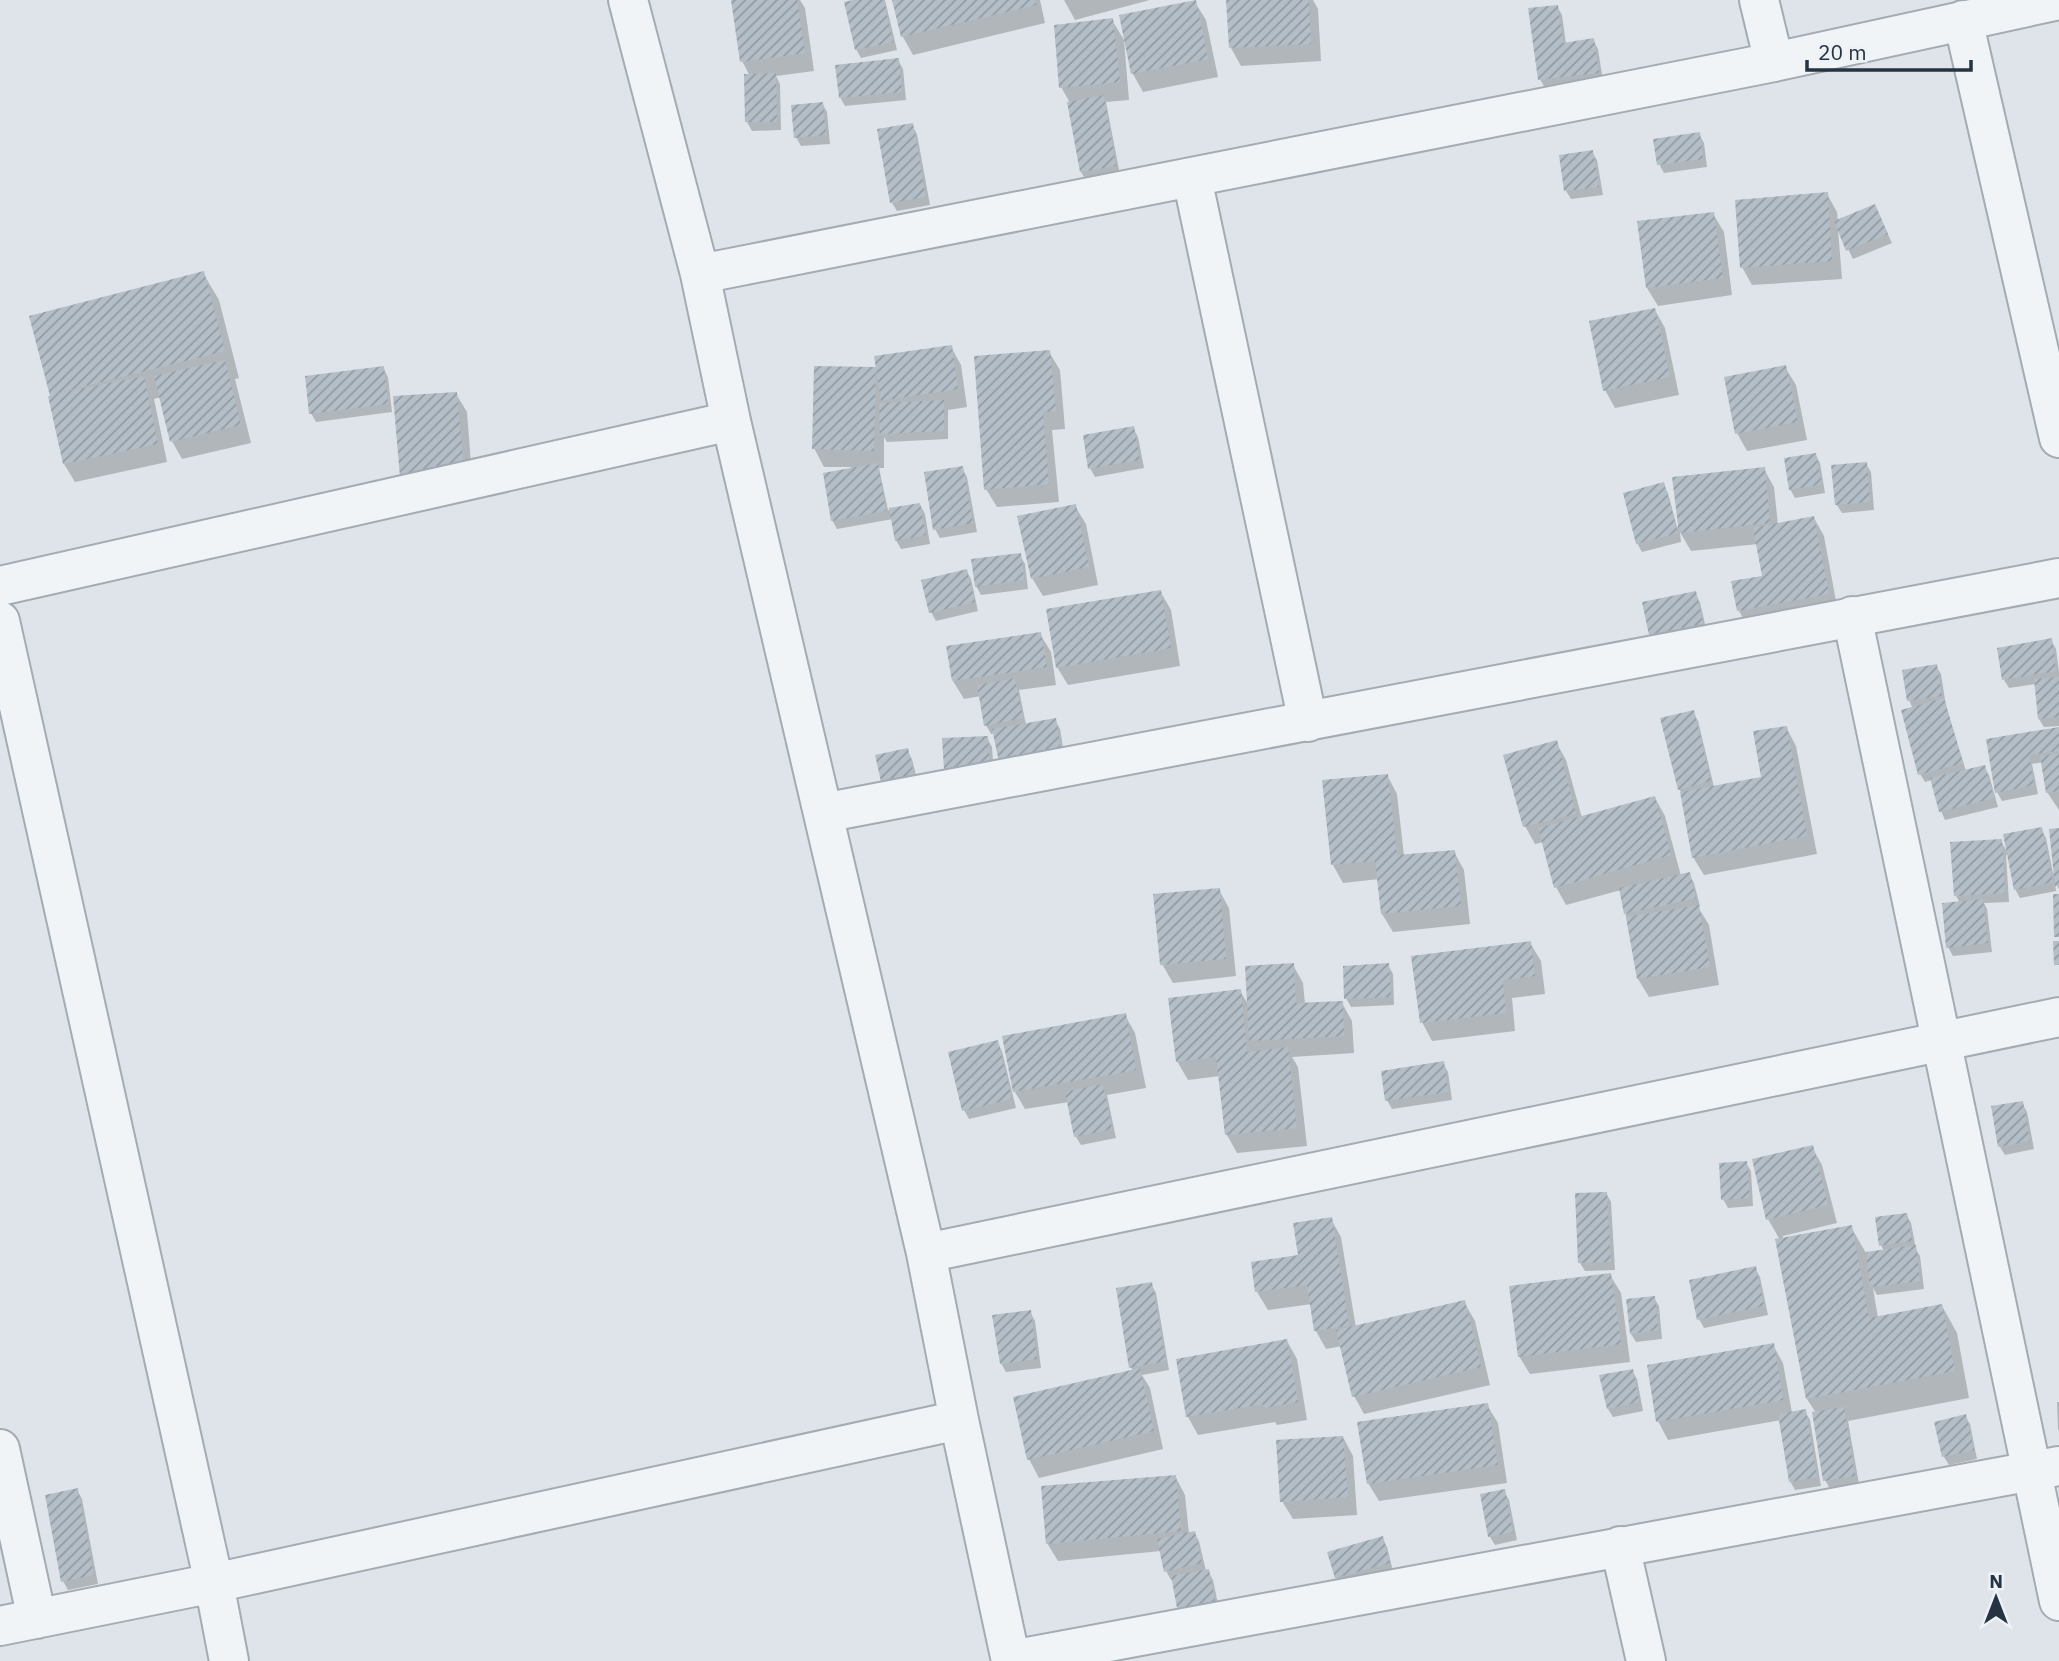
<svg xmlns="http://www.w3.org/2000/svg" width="2059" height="1661" font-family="'IBM Plex Sans',sans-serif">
	<defs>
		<pattern id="building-hatch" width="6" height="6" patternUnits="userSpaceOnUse" patternTransform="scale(1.75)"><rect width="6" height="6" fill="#b4bec7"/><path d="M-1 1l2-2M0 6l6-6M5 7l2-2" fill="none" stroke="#929ba3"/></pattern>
	</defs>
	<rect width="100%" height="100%" fill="#dee4e9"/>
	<!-- shadow -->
	<path fill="#0003" d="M732,0H800L805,8L814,71L776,76L780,84L781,130L752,131L747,122L750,76L742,61Z
		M861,0H885L897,50L861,58L856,49Z
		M893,0H1040L1045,23L913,55L903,37Z
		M1064,0H1150L1075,20Z
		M1228,0H1313L1318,9L1321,61L1241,66L1231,48Z
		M1195,2L1206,20L1218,77L1143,92L1133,74L1121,17Z
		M1557,6L1562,15L1566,44L1593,40L1598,49L1603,81L1545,88L1540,79Z
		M1112,20L1124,40L1129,100L1106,102L1120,175L1086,180L1081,172L1069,101L1061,87Z
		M898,60L903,69L906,100L845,106L840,97Z
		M822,103L827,112L830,144L801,146L796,137Z
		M912,125L917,134L930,205L897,211L892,203Z
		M1699,134L1704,143L1707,167L1664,173L1659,164Z
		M1592,152L1597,160L1603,195L1571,199L1566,191Z
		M1827,194L1837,212L1838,222L1879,215L1892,243L1853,259L1838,229L1842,279L1752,285L1742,267Z
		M1713,214L1724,232L1732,295L1658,306L1647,288L1639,223Z
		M203,273L219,300L239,378L235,379L251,443L182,459L172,441L161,397L154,399L167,462L75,482L64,464L50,398L51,395Z
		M1655,310L1665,328L1679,395L1615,408L1605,390Z
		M951,347L961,365L967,407L948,410V439L887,442L884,437V468H879L888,510L920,505L925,514L930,544L901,549L896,540L893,519L837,529L832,520L851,467H824L814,448L816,368L878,369Z
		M1049,352L1060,370L1065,429L1052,430L1059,502L997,507L986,489Z
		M1785,367L1796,385L1807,440L1747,451L1737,433Z
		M383,368L388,377L392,412L316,422L311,413Z
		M456,394L467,412L473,489L412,495Z
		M1133,428L1138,437L1144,468L1095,477L1090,468Z
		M1815,454L1820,463L1825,493L1795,498L1790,489Z
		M1866,464L1871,472L1874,510L1842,513L1837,505Z
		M962,468L967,477L977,532L940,538L935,529Z
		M1764,469L1774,487L1778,525L1814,518L1824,536L1838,612L1749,629L1739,611L1764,577L1758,544L1691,551L1680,532L1681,542L1642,552L1637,543L1663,485L1668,493L1677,527Z
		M1075,506L1086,524L1098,585L1043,596L1032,578Z
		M1020,555L1025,564L1028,589L981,595L976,586Z
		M966,571L971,579L978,611L936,621L931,612Z
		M1160,591L1171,610L1180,666L1068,685L1057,667Z
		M1695,593L1700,602L1707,633L1656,643L1651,634Z
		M1040,634L1051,652L1056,685L1019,690L1026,725L1055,720L1060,729L1065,759L995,733L991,734L986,725L981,696L964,699L953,681Z
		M2051,640L2056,649L2059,672V726L2044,727L2039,719L2036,684L2009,688L2004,680Z
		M1936,666L1941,674L1946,706L1966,771L1984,767L1989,775L1998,807L1945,820L1941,811L1932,780L1925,782L1920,774L1913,709L1909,700Z
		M1693,712L1698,721L1714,787L1763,779L1786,727L1796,746L1817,854L1704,875L1693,857L1683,795L1679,789Z
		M2059,729V810L2047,792L2043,762L2032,764L2038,794L2002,801L1997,792L1988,741Z
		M987,738L992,747L994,776L950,777L945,769Z
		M1556,742L1566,760L1582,818L1655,798L1665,816L1681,876L1689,874L1694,883L1700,906L1698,907L1709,925L1719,985L1649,997L1638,979L1621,890L1566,905L1556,887L1544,842L1535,844L1525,826Z
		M907,750L912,759L919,788L889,794Z
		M1387,775L1397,794L1404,856L1454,852L1464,870L1470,924L1393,932L1382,914L1379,879L1343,883L1333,865Z
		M2041,829L2046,838L2053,873L2056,872L2059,830V889L2055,883L2056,891L2020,898L2015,889L2009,854L2006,855L2009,902L1984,903L1987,909L1992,952L1953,956L1948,947L1960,903L1956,896L2001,841L2007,852Z
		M1219,890L1229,908L1236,976L1173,983L1162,964Z
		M1530,943L1541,961L1545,994L1512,998L1515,1031L1432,1041L1422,1022Z
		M1293,965L1303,983L1305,1004L1342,1003L1352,1021L1354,1053L1292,1057L1298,1067L1307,1146L1237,1153L1227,1135L1220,1076L1188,1080L1177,1061L1240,991L1249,1006Z
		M1388,965L1393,974L1394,1005L1351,1007L1346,998Z
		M1125,1015L1135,1033L1146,1088L1107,1095L1116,1138L1081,1145L1076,1137L1069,1102L1025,1109L1012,1087Z
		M997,1042L1002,1051L1016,1108L969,1119L964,1110Z
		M1443,1063L1448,1072L1452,1100L1392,1109L1387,1100Z
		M2022,1103L2027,1112L2034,1149L2005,1155L2000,1147L1993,1108Z
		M1812,1147L1822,1165L1837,1223L1783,1236V1239L1851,1227L1866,1253L1884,1251L1881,1245L1906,1214L1911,1223L1916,1249L1920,1256L1924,1289L1877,1295L1873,1288L1878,1318L1942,1306L1957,1333L1969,1398L1848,1421L1859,1484L1830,1489L1825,1480L1816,1413L1807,1399L1780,1240L1768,1219Z
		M1746,1163L1751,1171L1753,1206L1728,1208L1723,1199Z
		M1606,1193L1611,1202L1615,1270L1585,1271L1580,1263Z
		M1331,1219L1341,1237L1356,1328L1464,1302L1475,1321L1490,1385L1364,1414L1354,1396L1342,1346L1326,1349L1316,1331L1312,1304L1268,1310L1257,1292L1253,1264L1300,1257Z
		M1755,1268L1760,1277L1768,1315L1704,1328L1699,1319Z
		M1610,1275L1621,1293L1630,1362L1530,1374L1519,1356Z
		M1151,1284L1156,1293L1169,1370L1142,1375L1150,1388L1163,1449L1039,1478L1029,1459L1133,1371L1131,1367Z
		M1654,1298L1659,1306L1662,1339L1636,1342L1631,1334Z
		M1030,1312L1035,1321L1041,1368L1006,1372L1001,1363Z
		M1287,1341L1297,1359L1307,1420L1277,1425L1275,1422L1198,1435L1188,1417L1178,1360Z
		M1773,1345L1783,1363L1792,1413L1805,1411L1810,1420L1821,1486L1795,1490L1790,1481L1781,1420L1668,1440L1658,1421Z
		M1632,1370L1637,1379L1643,1411L1613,1417L1608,1409Z
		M2057,1402H2059V1431L2058,1429Z
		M1487,1405L1498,1423L1507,1483L1379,1501L1368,1483Z
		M1965,1416L1970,1424L1977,1459L1949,1465L1944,1457L1936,1423Z
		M1343,1437L1353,1456L1357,1515L1293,1519L1282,1501Z
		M1175,1476L1185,1495L1189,1534L1194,1533L1199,1541L1206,1571H1208L1213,1580L1219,1609L1184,1616L1179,1607L1173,1579L1171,1580L1166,1571L1161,1551L1058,1561L1047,1543Z
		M77,1490L82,1499L98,1584L68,1590L63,1581Z
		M1504,1491L1509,1500L1517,1540L1495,1545L1490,1537Z
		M1382,1538L1387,1547L1393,1571L1341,1586L1336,1577Z"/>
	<!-- building -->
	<path fill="url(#building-hatch)" d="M731,0H797L805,53L740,62Z
		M853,0H884L893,42L855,50L844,2Z
		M892,0H1035L1036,5L901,37Z
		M1196,0L1208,59L1131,74L1119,15Z
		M1226,0H1309L1311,44L1229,48Z
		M1558,5L1563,43L1594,38L1599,73L1538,80L1528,8Z
		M1113,18L1120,82L1059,88L1054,25Z
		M899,58L902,92L839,98L835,65Z
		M776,73L777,122H745L744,74Z
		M1104,95L1116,166L1080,172L1067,102Z
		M823,102L826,135L794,138L791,105Z
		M913,123L926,197L890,203L877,129Z
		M1700,132L1703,159L1657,165L1653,139Z
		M1593,150L1599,187L1564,191L1559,155Z
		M1828,192L1832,261L1740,268L1735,200Z
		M1875,204L1888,234L1846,251L1834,221Z
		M1714,212L1723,278L1646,288L1637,221Z
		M204,271L225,351L54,394L144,376L158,444L63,464L48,396H50L29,316Z
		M1655,308L1670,377L1603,391L1589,321Z
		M952,345L958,389L881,401L874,356Z
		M1050,350L1056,411L1043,412L1049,484L984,490L974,356Z
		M225,360L241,425L170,442L154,376Z
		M1786,365L1798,422L1735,434L1724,377Z
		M384,366L388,404L309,414L305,376Z
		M814,366L876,367L874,451L812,449Z
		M457,392L464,472L400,477L393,396Z
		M944,400V431L880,434L879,403Z
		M1134,426L1140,460L1088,469L1083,435Z
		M1816,453L1822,484L1789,490L1784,458Z
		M1867,462L1870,502L1835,505L1831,465Z
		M878,463L886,511L831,521L823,473Z
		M963,466L973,523L933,530L924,472Z
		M1765,467L1770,523L1679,533L1672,477Z
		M1664,482L1678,533L1636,544L1623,493Z
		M920,503L926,535L895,541L889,508Z
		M1076,504L1089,567L1031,579L1017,516Z
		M1814,516L1829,594L1737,611L1731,581L1762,576L1753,528Z
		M1021,553L1024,580L975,587L971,559Z
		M967,569L975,602L929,613L921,580Z
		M1161,590L1171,648L1056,668L1046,609Z
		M1696,591L1703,624L1649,635L1642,602Z
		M1041,632L1047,667L952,681L946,646Z
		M2052,638L2056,671L2002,680L1997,648Z
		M1937,664L1942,696L1907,701L1902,670Z
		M2059,677V717L2038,719L2034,679Z
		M1015,678L1023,718L984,726L977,685Z
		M1944,698L1963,763L1918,775L1901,710Z
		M1694,710L1711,781L1678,790L1660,718Z
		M1056,718L1061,751L999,762L992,729Z
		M1787,726L1807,836L1692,858L1680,792L1761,777L1753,731Z
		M2059,727V751L2029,755L2034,785L1995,793L1986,739Z
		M988,736L990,767L944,769L942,738Z
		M1557,740L1576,814L1523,827L1503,755Z
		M908,748L915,779L882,786L875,755Z
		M2059,753V791L2046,793L2040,756Z
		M1985,765L1994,798L1939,812L1930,778Z
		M1388,774L1397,855L1455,850L1461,906L1381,914L1375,861L1331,865L1322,780Z
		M1655,796L1671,855L1554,888L1538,828Z
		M2042,827L2053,882L2014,890L2003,834Z
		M2059,828V886H2055L2049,829Z
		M2002,839L2005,893L1954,896L1950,842Z
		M1690,872L1696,898L1624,914L1619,888Z
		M1220,888L1226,959L1160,965L1153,894Z
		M2053,894H2059V937H2054Z
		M1983,899L1988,943L1946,948L1942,903Z
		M1699,905L1710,967L1637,979L1626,917Z
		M1531,941L1535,976L1503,980L1506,1013L1420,1023L1411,956Z
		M2053,941H2059V965H2054Z
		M1294,963L1296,1003L1343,1001L1344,1036L1249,1041L1245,966Z
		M1389,963L1391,997L1344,999L1343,966Z
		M1241,989L1247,1052L1288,1047L1297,1128L1225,1135L1216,1057L1176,1062L1168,998Z
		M1126,1013L1136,1070L1013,1092L1002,1036Z
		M998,1040L1012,1099L962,1111L948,1052Z
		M1444,1061L1448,1092L1385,1101L1381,1071Z
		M1103,1084L1112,1129L1074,1137L1065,1092Z
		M2023,1101L2030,1141L1998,1147L1991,1106Z
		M1813,1145L1828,1205L1766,1220L1752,1159Z
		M1747,1161L1750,1198L1721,1200L1719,1163Z
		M1607,1192L1611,1262L1578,1263L1575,1193Z
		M1907,1213L1912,1241L1879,1246L1875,1217Z
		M1332,1217L1349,1326L1314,1331L1307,1285L1255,1292L1251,1262L1298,1255L1293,1223Z
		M1852,1225L1869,1318L1942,1304L1955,1371L1806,1399L1775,1239Z
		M1916,1245L1920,1281L1870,1287L1866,1252Z
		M1756,1266L1764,1306L1697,1320L1689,1280Z
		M1611,1273L1621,1344L1518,1357L1509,1286Z
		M1152,1282L1166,1361L1129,1368L1116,1288Z
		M1655,1296L1658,1330L1630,1334L1626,1299Z
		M1465,1300L1481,1367L1352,1397L1336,1330Z
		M1031,1310L1037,1359L1000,1364L992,1315Z
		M1287,1339L1298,1402L1264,1408L1263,1404L1186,1417L1176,1359Z
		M1774,1343L1783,1400L1656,1422L1647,1365Z
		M1140,1368L1154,1431L1027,1460L1013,1397Z
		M1633,1369L1639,1402L1607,1409L1599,1375Z
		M1488,1403L1498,1465L1367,1484L1357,1422Z
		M1844,1407L1855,1476L1823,1481L1812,1412Z
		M1806,1409L1817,1477L1789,1482L1778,1414Z
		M1966,1414L1974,1450L1942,1457L1934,1422Z
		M1343,1436L1348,1497L1280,1502L1276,1440Z
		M1176,1475L1181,1531L1046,1544L1041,1486Z
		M78,1488L94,1575L61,1582L45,1495Z
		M1505,1489L1513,1532L1488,1537L1480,1494Z
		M1195,1531L1202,1563L1164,1572L1157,1539Z
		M1383,1536L1390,1563L1335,1578L1327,1552Z
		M1209,1569L1215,1601L1177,1608L1171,1576Z"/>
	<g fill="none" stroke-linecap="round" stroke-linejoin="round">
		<!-- minor casing -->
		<g stroke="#a3abb4" stroke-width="42">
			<path id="minor" d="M628,0L700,274L731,421L926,1253L959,1420L1011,1661
				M1759,0L1774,62
				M1963,20L2059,438
				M1192,178L1308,722
				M700,274L1774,62L2059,0
				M0,586L731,421
				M1852,616L2059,1601
				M0,621L214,1583L229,1661
				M823,813L2059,578
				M926,1253L2059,1017
				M0,1449L37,1619
				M1620,1546L1646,1661
				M0,1626L214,1583L959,1420
				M1011,1660L2059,1466"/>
		</g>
		<!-- minor -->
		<use href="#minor" stroke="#f1f4f7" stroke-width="38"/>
	</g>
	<!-- north arrow -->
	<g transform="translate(1996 1598)" stroke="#edf2f6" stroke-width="5" paint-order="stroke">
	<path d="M0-5L12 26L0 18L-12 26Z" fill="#253342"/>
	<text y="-10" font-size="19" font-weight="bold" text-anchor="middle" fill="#253342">N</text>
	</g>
	<!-- scale -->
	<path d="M1807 60v10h164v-10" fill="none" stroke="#253342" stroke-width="3.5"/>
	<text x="1818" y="60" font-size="21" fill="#253342" stroke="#edf2f6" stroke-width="5" paint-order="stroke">20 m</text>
</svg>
